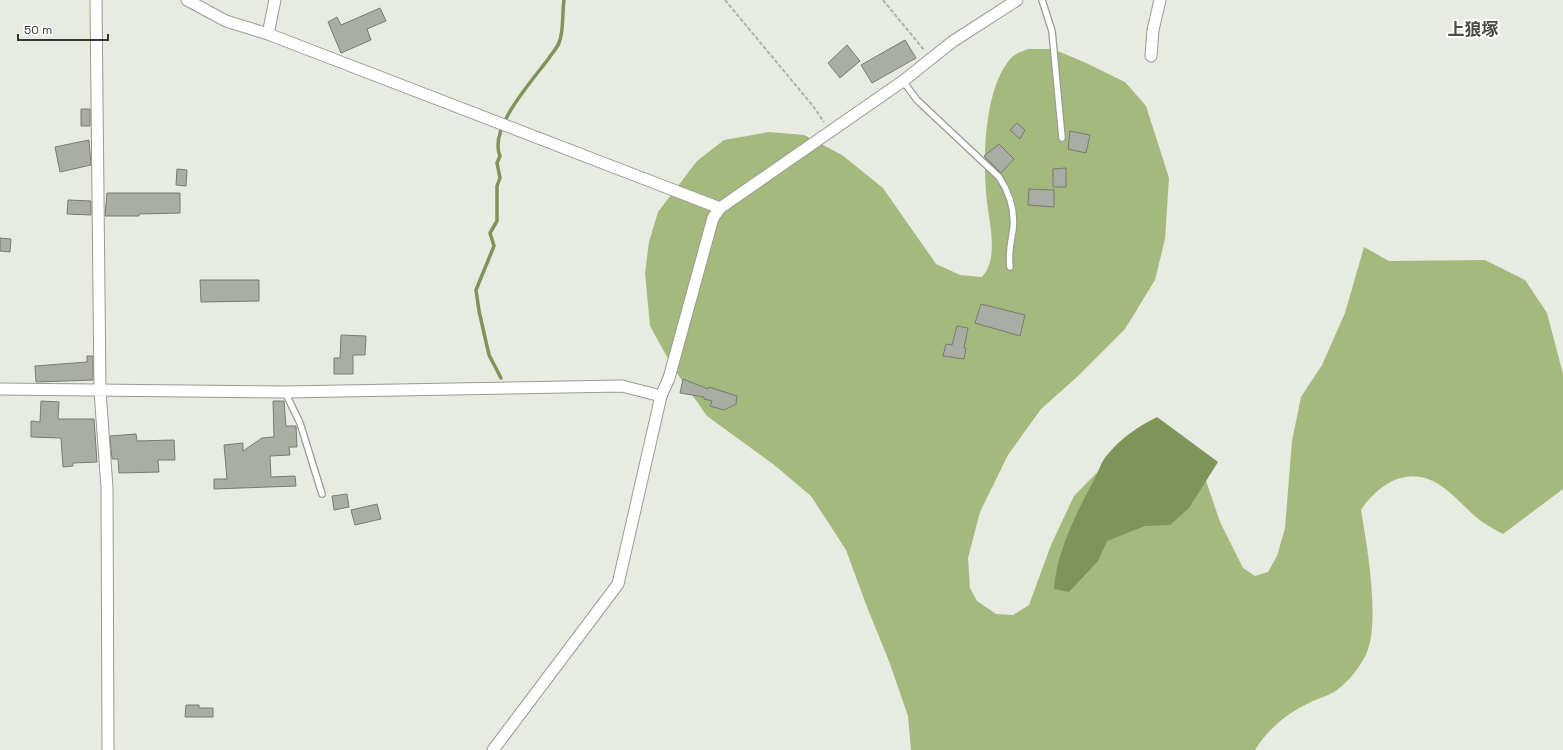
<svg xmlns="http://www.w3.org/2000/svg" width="1563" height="750" font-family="'Space Grotesk','Noto Sans JP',sans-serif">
	<rect width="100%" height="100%" fill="#e7ebe1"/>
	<!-- forest -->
	<path fill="#a4ba7c" d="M1028,49H1053L1084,62L1125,82L1146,106L1169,178L1165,239L1155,280L1125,329L1077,377L1041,409L1008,455L980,512L968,558L970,588L977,601L996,614L1013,615L1029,605L1051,545L1074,496L1118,451L1167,429L1182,435L1198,457L1220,522L1243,568L1255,576L1268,572L1277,556L1285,528L1292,441L1301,397L1322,365L1345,313L1364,247L1389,261L1485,260L1525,280L1547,313L1563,374V489L1503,534C1494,529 1484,524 1476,517C1462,505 1446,485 1428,479C1400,469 1375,489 1361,510C1367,545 1380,620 1367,652C1362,665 1348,682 1337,690C1329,696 1318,698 1309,703C1286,714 1269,728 1255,750H911L908,716L889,661L867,607L846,550L811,496L773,464L707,416L672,366L650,326L645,273L649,242L658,212L697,161L724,140L769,132L804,135L842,155L883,188L936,264L960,275L982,277C1001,256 987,217 986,191C983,153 985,89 1010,59C1014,54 1023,51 1028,49Z"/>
	<!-- water -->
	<path fill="#7f9458" d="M1157,417L1218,462L1189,508L1170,525L1145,526L1107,541L1098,561L1069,592L1054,589C1056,552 1078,510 1095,478C1099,470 1102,460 1108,454C1122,437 1138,427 1157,417Z"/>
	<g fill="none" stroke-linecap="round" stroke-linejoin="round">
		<!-- stream -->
		<path stroke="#7f9458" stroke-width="3.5" d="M501,378L489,355L479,311L476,290L494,246L490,233L497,221V186L500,178L497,163L500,156C488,128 533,80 549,58C552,53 557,48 559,43C564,31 562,13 564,0"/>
	</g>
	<!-- building -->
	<path fill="#a9ada3" stroke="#787b72" d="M380,8L386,21L367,29L371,40L341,53L328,22L337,17L341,25Z
		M905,40L916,58L872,83L861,65Z
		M847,45L860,61L840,78L828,63Z
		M81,109H90V126H81Z
		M1017,123L1025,130L1020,139L1010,130Z
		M1070,131L1090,135L1086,153L1068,149Z
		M89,140L91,165L60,172L55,147Z
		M999,144L1014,159L1001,173L984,156Z
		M1066,168V187H1053V169Z
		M177,169L187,170L186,186L176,185Z
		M1029,189L1054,190V207L1028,205Z
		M107,193H180V213L139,214V216H105Z
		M68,200L91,201V215L67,214Z
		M0,238L11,239L10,252L0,251Z
		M200,280H259V301L201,302Z
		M981,304L1025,315L1020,336L975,323Z
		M957,326L968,328L964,348H966L964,359L943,356L946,344L952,345Z
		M341,335L366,336L365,355H353V374H334V358H340Z
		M87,356H93V380L36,382L35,366L87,362Z
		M683,379L708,389L709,387L737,396L736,404L724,410L710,406L712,401L704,399V397L680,393Z
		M41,401L59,402L58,419H94L97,462L73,463V466L63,467L61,438L31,437V421L40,422Z
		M273,401H284L286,426H296L297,447H289L290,455L270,456L271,477L295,476L296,486L214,489V479H227L224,445L243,443V451L262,438L274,437Z
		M136,434L137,441L174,440L175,460H158L159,472L119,473L118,459H112L110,436Z
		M347,494L349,507L334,510L332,496Z
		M377,504L381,519L355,525L351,510Z
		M186,705H199V708H213V717H185Z"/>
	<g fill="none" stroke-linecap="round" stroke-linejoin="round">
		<!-- lane casing -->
		<g stroke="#989c92" stroke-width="8">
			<path id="lane" d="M1042,0L1052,31L1062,138
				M903,81L917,100L999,177C1009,192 1015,211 1013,229C1011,242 1008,253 1010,267
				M285,392L300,423L322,494"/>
		</g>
		<!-- street casing -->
		<g stroke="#989c92" stroke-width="13">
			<path id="street" d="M96,0L100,391L107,488L108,750
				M187,0L226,21L268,34L720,208
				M268,34L275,0
				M1151,56L1153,30L1160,0
				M0,389L285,392L622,386L661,396
				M493,750L618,584L661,396L669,378L713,218L720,208L903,81L952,42L1017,0"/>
		</g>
		<!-- path -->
		<path stroke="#b0b3ab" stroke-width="2" stroke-dasharray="4 2" stroke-linecap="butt" d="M725,0L813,106L824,122
			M883,0L924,50"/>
		<!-- lane -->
		<use href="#lane" stroke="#fff" stroke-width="5.5"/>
		<!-- street -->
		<use href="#street" stroke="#fff" stroke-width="11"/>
	</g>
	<g text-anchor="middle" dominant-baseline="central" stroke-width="4" stroke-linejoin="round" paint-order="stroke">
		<!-- quarter labels -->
		<g font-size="17" font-weight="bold" fill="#4b4e45" stroke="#fff">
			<text x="1473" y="29">上狼塚</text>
		</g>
	</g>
	<!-- scale -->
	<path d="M18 34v6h90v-6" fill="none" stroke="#353733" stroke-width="2"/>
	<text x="24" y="34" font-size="12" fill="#353733" stroke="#ffffff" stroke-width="3" paint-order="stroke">50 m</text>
</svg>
